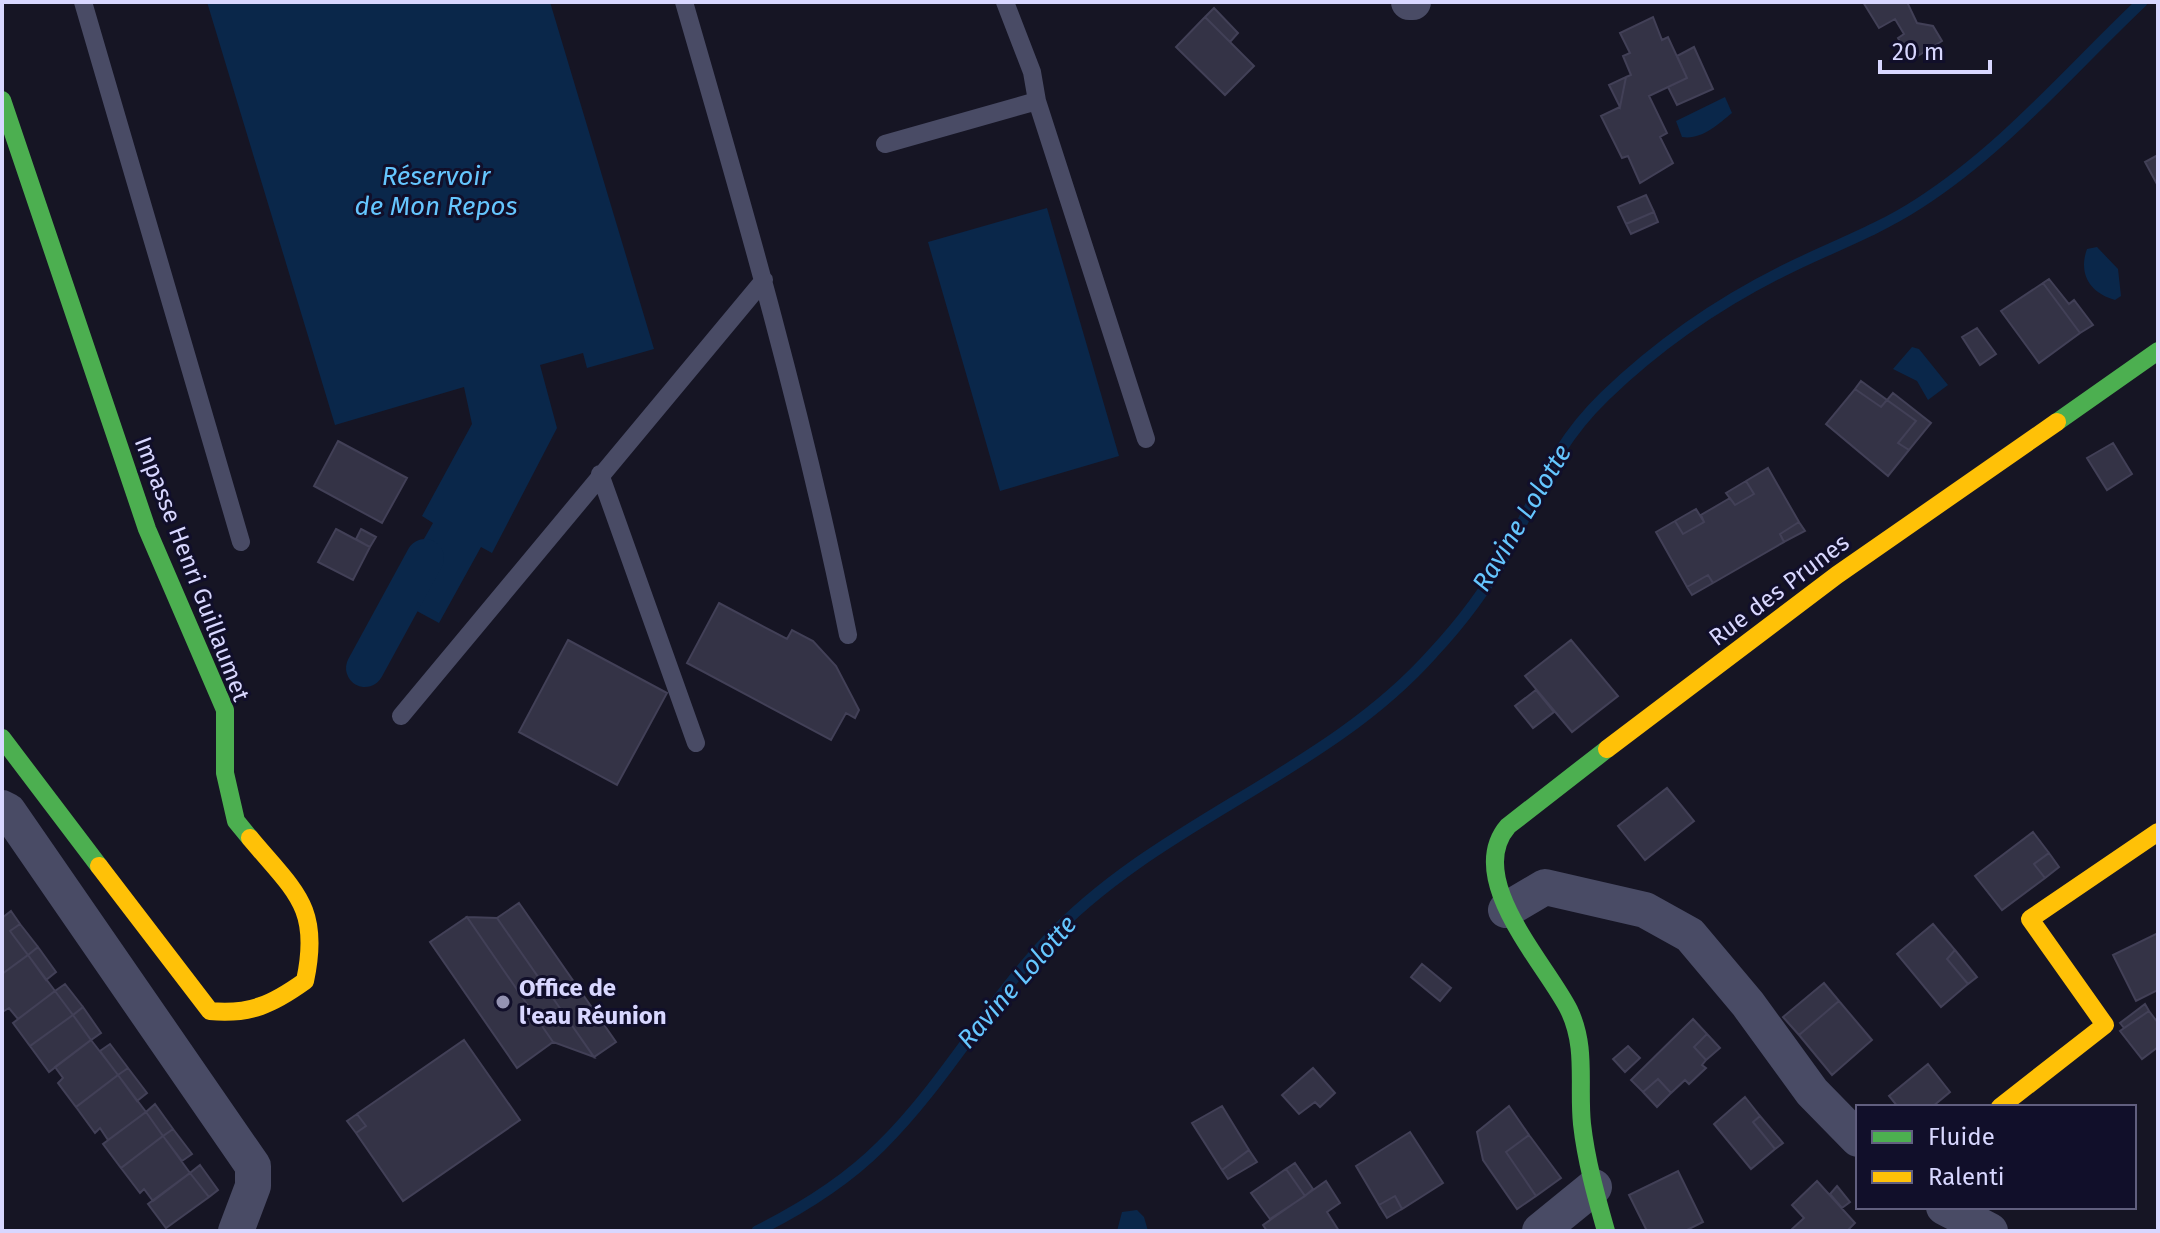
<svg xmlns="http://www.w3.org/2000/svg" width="2160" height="1233" font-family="'Fira Sans',sans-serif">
	<rect width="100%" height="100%" fill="#161524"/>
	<!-- water -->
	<path fill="#0a274a" d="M207,2H550L654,349L587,368L583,353L540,365L557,428L492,553L481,547L439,623L391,597L433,523L422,516L472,424L464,387L335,425Z
		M1725,97L1732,113C1717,125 1702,140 1682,137L1676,121Z
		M1047,208L1119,456L1000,491L928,242Z
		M2097,247L2118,269L2121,296L2115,300C2090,293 2078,274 2087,249Z
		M1912,347L1919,349L1948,385L1928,400L1917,381L1893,369Z
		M1137,1210L1144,1217L1148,1231H1117L1122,1212Z"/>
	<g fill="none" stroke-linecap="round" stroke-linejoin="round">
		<!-- stream -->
		<path stroke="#0a274a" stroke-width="11" d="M757,1231C801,1209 846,1181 881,1146C944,1084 987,1004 1047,940C1158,821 1326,774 1433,653C1461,623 1486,590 1506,554C1539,493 1553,446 1605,396C1660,343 1723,300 1791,267C1834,246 1878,230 1918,204C2004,149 2069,71 2142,2"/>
		<!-- canal -->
		<path stroke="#0a274a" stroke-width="38" d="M365,668L425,558"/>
	</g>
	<!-- building -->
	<path fill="#343346" stroke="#424057" stroke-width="2" d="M1863,2H1907L1917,23L1933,26L1942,41L1911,60L1898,38L1904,34L1895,19L1879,28Z
		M1214,8L1238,33L1230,42L1205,17Z
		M1205,17L1254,66L1225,95L1176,47Z
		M1653,17L1662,40L1668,37L1687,78L1649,96L1667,133L1660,137L1673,163L1640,183L1628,156L1622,158L1601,116L1620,107L1626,77L1631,75L1623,56L1630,53L1620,33Z
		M1694,47L1713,89L1677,105L1668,87L1687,78L1677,56Z
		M1626,77L1620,107L1609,85Z
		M2158,155V186L2145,162Z
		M1646,195L1654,212L1626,224L1618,207Z
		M1654,212L1658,222L1631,234L1626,224Z
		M2049,279L2069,304L2074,300L2093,325L2080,333L2043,283Z
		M2043,283L2080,333L2039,363L2001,311Z
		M1977,328L1996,354L1980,365L1962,337Z
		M1861,381L1887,400L1881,407L1855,389Z
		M1855,389L1881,407L1887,400L1916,421L1898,443L1909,450L1888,476L1826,424Z
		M1893,393L1931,423L1909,450L1898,443L1916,421L1887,400Z
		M338,441L407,478L382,523L314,486Z
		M2113,443L2132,474L2107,490L2087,458Z
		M1768,468L1799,522L1780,534L1784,542L1713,583L1708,575L1687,587L1656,532L1675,521L1683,534L1704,522L1701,515L1730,498L1735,505L1754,494L1746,481Z
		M1746,481L1754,494L1735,505L1726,493Z
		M1696,509L1704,522L1683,534L1675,521Z
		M1799,522L1805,531L1784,542L1780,534Z
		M336,529L370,547L353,580L318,562Z
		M361,529L376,537L370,547L356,539Z
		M1708,575L1713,583L1692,595L1687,587Z
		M719,603L787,639L792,630L813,641L836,666L859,710L855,718L846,713L831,740L687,663Z
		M568,640L667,693L617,785L519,732Z
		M1571,640L1618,696L1572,732L1525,676Z
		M1536,690L1554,712L1533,728L1515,706Z
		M1667,788L1694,821L1645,860L1618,826Z
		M2033,832L2049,853L2034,864L2045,878L2002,910L1975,876Z
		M2049,853L2059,867L2045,878L2034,864Z
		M519,903L616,1042L594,1057L497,918Z
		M11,911L20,924L10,931L28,955L2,974V918Z
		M467,917L553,1042L517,1068L430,942Z
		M467,917L497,918L594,1057L553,1042Z
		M20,924L38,947L28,955L10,931Z
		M1933,924L1955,950L1947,959L1968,984L1941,1007L1897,954Z
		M2158,933V990L2136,1001L2113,955Z
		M38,947L56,972L46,980L28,955Z
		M1955,950L1977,977L1968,984L1947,959Z
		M28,955L55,991L18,1019L9,1008L4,1011L2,1008V974Z
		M1422,964L1451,988L1440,1001L1411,977Z
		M1824,983L1839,1001L1799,1035L1783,1017Z
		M65,984L83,1007L73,1015L55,991Z
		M55,991L73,1015L30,1046L13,1023Z
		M1839,1001L1872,1040L1832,1075L1799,1035Z
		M2145,1004L2149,1011L2124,1028L2120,1023Z
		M83,1007L101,1033L91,1040L73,1015Z
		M2149,1011L2158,1023V1047L2142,1059L2120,1031Z
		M73,1015L91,1040L49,1072L30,1046Z
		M1693,1019L1707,1034L1694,1047L1706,1060L1702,1065L1706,1068L1689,1084L1685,1080L1671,1093L1658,1079L1643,1092L1631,1080Z
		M1707,1034L1720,1048L1706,1060L1694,1047Z
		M91,1040L118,1075L76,1107L58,1083L63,1078L55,1067Z
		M464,1040L520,1120L403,1201L356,1133L366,1126L357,1114Z
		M110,1044L128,1068L118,1075L100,1051Z
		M1628,1046L1640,1058L1625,1072L1613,1059Z
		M1928,1064L1950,1092L1932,1107H1898L1889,1096Z
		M128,1068L147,1093L137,1101L118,1075Z
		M1313,1068L1335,1093L1320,1107L1315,1102L1299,1114L1282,1095Z
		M118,1075L146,1112L108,1140L100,1128L95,1133L76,1107Z
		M1658,1079L1671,1093L1657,1107L1643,1092Z
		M1745,1097L1760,1116L1753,1122L1775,1149L1751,1169L1714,1124Z
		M155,1104L173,1129L163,1136L146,1112Z
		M1222,1106L1249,1150L1222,1170L1192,1123Z
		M1509,1106L1529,1135L1506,1152L1536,1196L1517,1209L1483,1160L1477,1132Z
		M146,1112L163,1136L121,1168L103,1144Z
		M357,1114L366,1126L356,1133L347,1121Z
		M1760,1116L1783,1143L1775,1149L1753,1122Z
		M173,1129L192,1154L182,1161L163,1136Z
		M1410,1132L1443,1183L1402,1209L1395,1196L1379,1205L1356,1166Z
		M1529,1135L1561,1178L1536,1196L1506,1152Z
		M163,1136L190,1173L153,1201L144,1189L140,1193L121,1168Z
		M1249,1150L1257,1162L1228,1179L1222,1170Z
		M1295,1163L1313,1189L1305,1196L1286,1169Z
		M200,1165L218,1190L209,1197L190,1173Z
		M1286,1169L1305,1196L1270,1219L1251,1193Z
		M1678,1171L1703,1222L1685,1231H1647L1629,1195Z
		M190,1173L209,1197L166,1228L148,1204Z
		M1326,1181L1340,1203L1327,1212L1339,1231H1267L1263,1225Z
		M1817,1181L1855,1223L1847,1231L1791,1230L1804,1218L1792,1205Z
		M1837,1186L1850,1202L1842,1208L1830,1194Z
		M1395,1196L1402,1209L1387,1218L1379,1205Z"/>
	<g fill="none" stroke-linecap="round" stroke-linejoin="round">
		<!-- lane -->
		<path stroke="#494b65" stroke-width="18" d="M83,2L241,542
			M684,2C745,212 805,421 848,635
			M1005,2L1032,72L1037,101L1146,439
			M885,144L1037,101
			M600,474L696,743
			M401,716L764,280"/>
		<!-- street -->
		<path stroke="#494b65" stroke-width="36" d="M1409,2H1413
			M2,808L8,811L253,1166V1186L236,1231
			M1506,910L1545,887L1645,910L1690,935L1748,1004L1812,1092L1858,1139
			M1944,1207L1990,1231
			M1540,1231L1594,1187"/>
		<!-- fast -->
		<path stroke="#4caf50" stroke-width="18" d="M2,100L147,529L225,710V773L236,821L250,838
			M2057,422L2158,351
			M2,738L99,866
			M1606,1231C1596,1196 1586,1160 1582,1124C1578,1085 1587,1047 1569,1010C1546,964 1463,878 1508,826L1607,749"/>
		<!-- slow -->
		<path stroke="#ffc107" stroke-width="18" d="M1607,749L1837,575L2057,422
			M99,866L210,1011C250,1015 273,1004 305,981C321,907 295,892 250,838
			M2000,1107L2105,1025L2030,919L2158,832"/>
	</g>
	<!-- markers -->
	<circle fill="#9493b2" stroke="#110f2a" stroke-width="3" cx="503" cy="1002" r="8"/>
	<g text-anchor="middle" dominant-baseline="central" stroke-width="6" stroke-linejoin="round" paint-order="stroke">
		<!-- street labels -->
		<g font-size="24" fill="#d8d7ff" stroke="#110f2a">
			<text transform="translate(192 569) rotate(69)">Impasse Henri Guillaumet</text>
			<text transform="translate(1779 590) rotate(-37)">Rue des Prunes</text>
		</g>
		<!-- poi labels -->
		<g font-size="24" font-weight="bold" fill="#d8d7ff" stroke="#110f2a" text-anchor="start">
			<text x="519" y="988">Office de<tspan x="519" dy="28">l'eau Réunion</tspan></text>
		</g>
		<!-- water labels -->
		<g font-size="26" font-style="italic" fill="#65c6ff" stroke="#110f2a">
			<text x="436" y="176">Réservoir<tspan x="436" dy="30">de Mon Repos</tspan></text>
			<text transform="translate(1522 518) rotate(-59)">Ravine Lolotte</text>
			<text transform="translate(1017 982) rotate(-49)">Ravine Lolotte</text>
		</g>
	</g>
	<!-- border -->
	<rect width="2160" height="1233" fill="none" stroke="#d8d7ff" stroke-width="8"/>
	<!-- legend -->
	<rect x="1856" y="1105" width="280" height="104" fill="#110f2a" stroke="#615f7f" stroke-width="2"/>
	<rect x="1872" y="1131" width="40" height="12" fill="#4caf50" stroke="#615f7f" stroke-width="2"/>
	<text x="1928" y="1145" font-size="24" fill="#d8d7ff">Fluide</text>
	<rect x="1872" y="1171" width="40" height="12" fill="#ffc107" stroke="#615f7f" stroke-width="2"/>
	<text x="1928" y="1185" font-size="24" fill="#d8d7ff">Ralenti</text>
	<!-- scale -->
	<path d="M1880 60v12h110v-12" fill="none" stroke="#d8d7ff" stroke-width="4"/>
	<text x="1892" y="60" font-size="24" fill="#d8d7ff" stroke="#110f2a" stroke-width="6" paint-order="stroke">20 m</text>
</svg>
